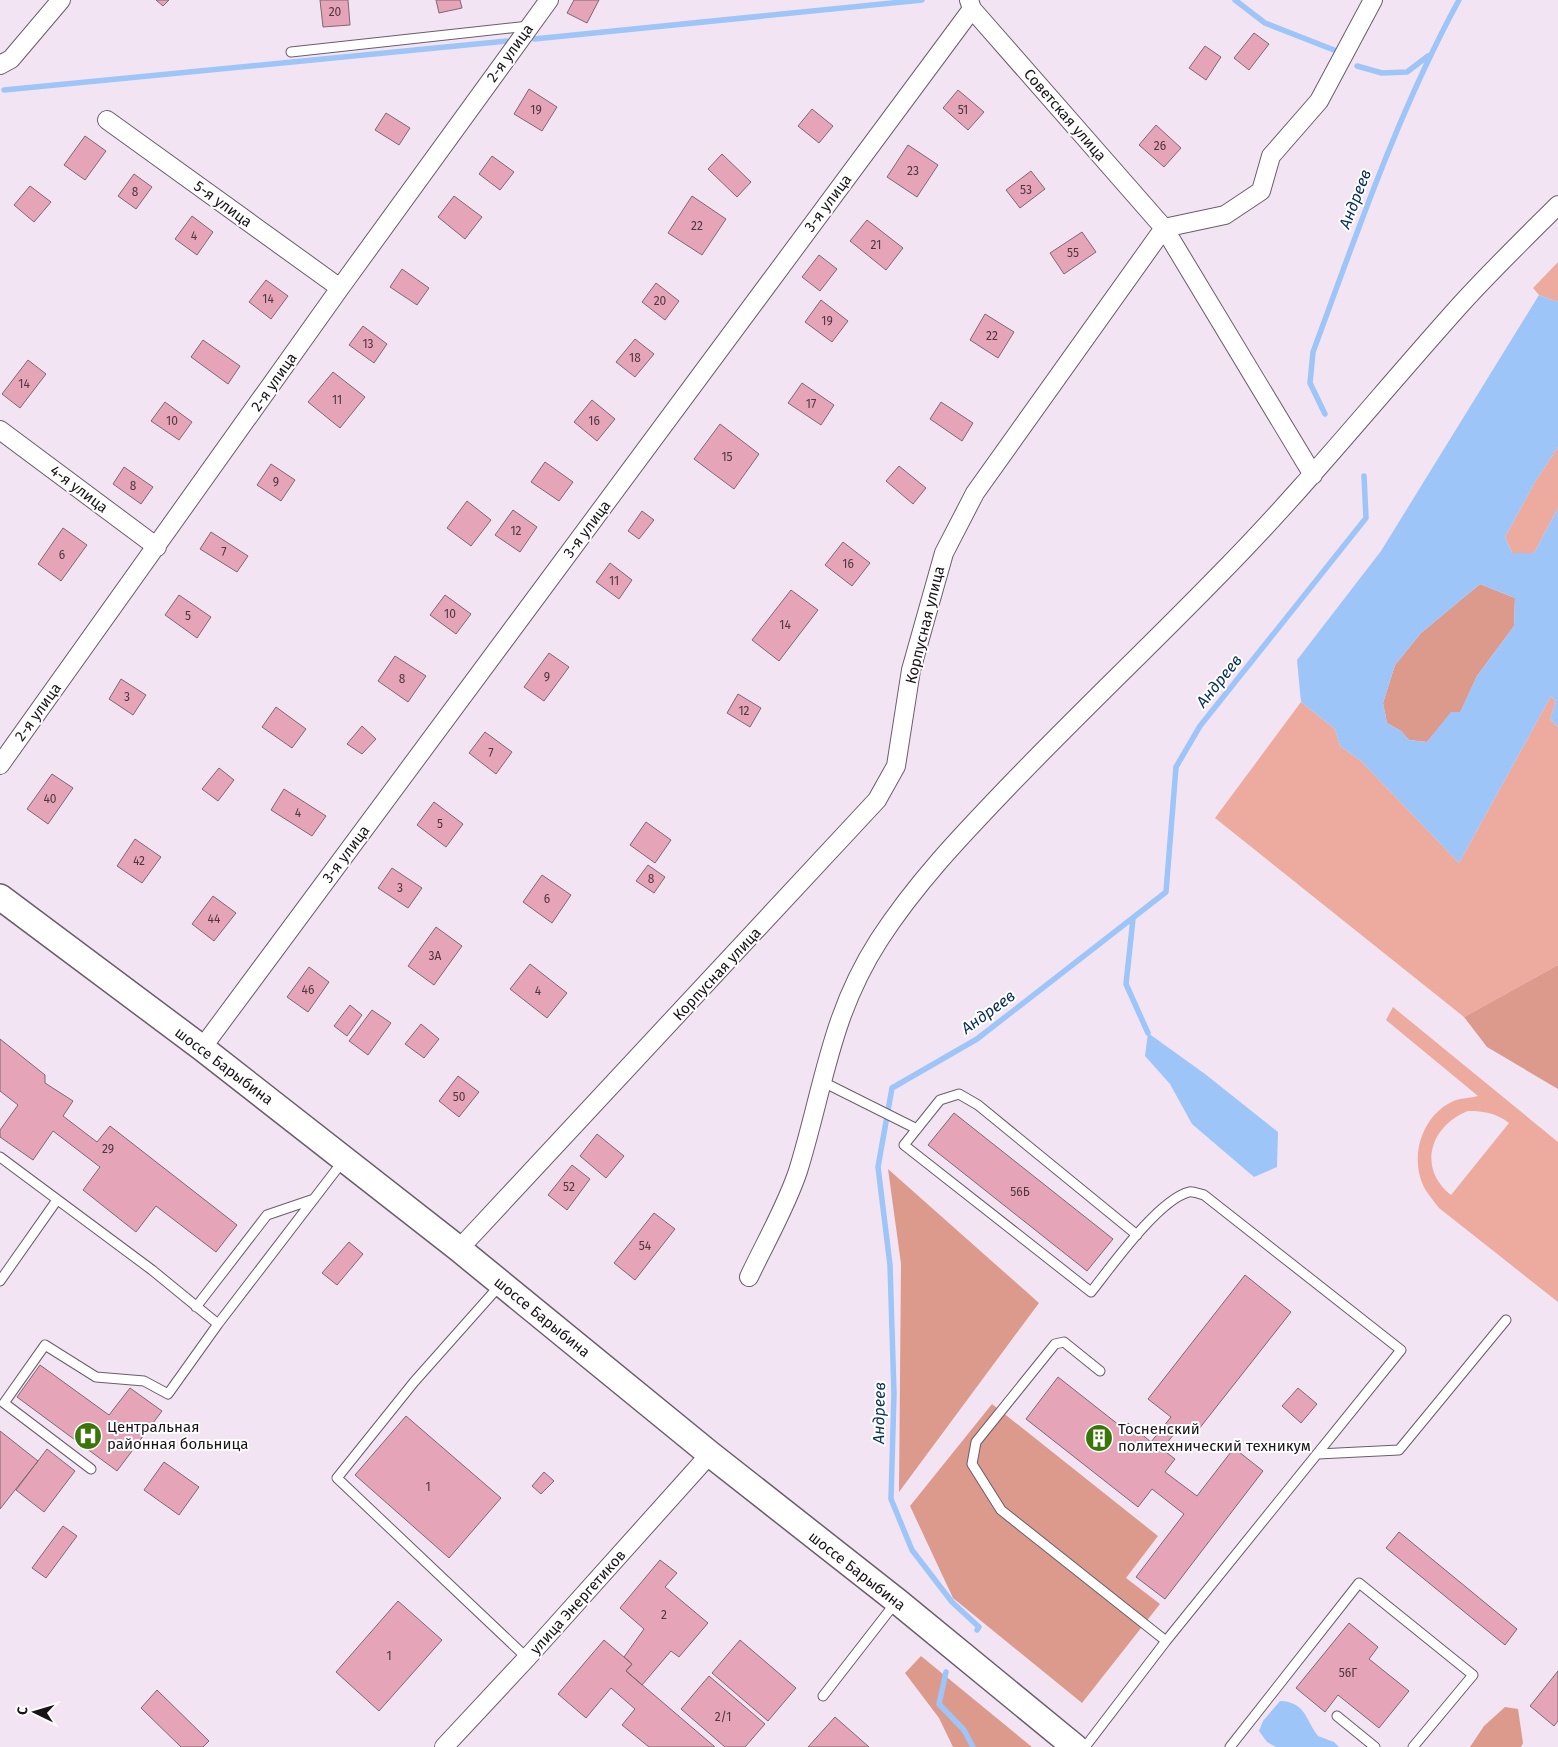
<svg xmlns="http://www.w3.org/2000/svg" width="1558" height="1747" font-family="'Fira Sans',sans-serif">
	<rect width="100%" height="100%" fill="#f3e4f4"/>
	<!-- green -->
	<path fill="#ecab9e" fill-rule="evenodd" d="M1558,262V302L1539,295L1533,288Z
		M1558,447V508L1534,553H1512L1505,537L1535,482Z
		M1551,696L1556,702L1550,719L1558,727V965L1464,1017L1215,818L1301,702L1335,729L1340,746L1361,761L1459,863Z
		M1393,1007L1558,1142V1302L1439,1208C1434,1202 1429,1195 1425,1189C1408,1158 1422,1113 1456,1100C1463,1098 1471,1098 1478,1096L1386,1020ZM1468,1111C1484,1111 1496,1113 1509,1123L1451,1195C1417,1168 1430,1126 1468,1111Z"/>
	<!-- forest -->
	<path fill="#dc9a8c" d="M1480,584L1515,598L1514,626L1477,676L1460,713H1451L1427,742L1409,740L1401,731L1387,723L1383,703L1395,665L1421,633Z
		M1558,965V1089L1487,1047L1464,1017Z
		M888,1169L1039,1303L899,1492L901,1264Z
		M992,1404L1158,1536L1126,1578L1160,1604L1082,1703L953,1598L910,1506Z
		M921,1656L1032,1747H953L939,1718L905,1673Z
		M1505,1707L1518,1709L1523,1743L1521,1747H1470L1484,1726Z"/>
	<!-- water -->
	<path fill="#9dc5f8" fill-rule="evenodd" d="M1539,295L1558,302V447L1535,482L1505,537L1512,553H1534L1558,508V727L1550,719L1556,702L1551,696L1459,863L1361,761L1340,746L1335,729L1301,702L1297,660L1381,551ZM1480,584L1515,598L1514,626L1477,676L1460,712H1451L1427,742L1409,740L1401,731L1387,723L1383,703L1395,665L1421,633Z
		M1148,1033L1205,1074L1278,1132L1277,1167L1254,1177L1192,1124L1170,1084L1145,1056Z
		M1280,1701C1306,1702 1305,1719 1318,1736L1334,1742L1339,1747H1276L1267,1742L1259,1731L1263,1721Z"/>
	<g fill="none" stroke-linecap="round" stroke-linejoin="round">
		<!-- stream -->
		<path stroke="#9dc5f8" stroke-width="5.5" d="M1235,0L1265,23L1334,50
			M534,39L922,0
			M1357,66L1382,73L1407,72L1428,56
			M4,90L507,41
			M1325,414L1310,383L1313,352C1357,233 1398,112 1459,0
			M1133,919L1126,984L1148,1033
			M977,1630L979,1627L952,1602L912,1550L891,1499L894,1394L890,1265L878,1167L892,1088L977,1039L1166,892L1176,767L1200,726L1366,518L1364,476
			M946,1672L939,1704L964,1730L973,1747"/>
	</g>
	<!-- building -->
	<path fill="#e6a4b9" stroke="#7d696f" d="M156,0H169L163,6Z
		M320,0H348L350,25L323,27Z
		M436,0H460L462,8L439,13Z
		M574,0H599L587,23L567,13Z
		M1254,33L1269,44L1249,70L1234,58Z
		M1205,46L1221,57L1206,80L1189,68Z
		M529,89L557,107L542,131L514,114Z
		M958,90L984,112L968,130L943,108Z
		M812,109L833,126L819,143L798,126Z
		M386,113L410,128L399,145L375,130Z
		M1156,125L1181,148L1164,167L1139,145Z
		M85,136L106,151L85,180L64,165Z
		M908,145L938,165L917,197L887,177Z
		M722,154L751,182L737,197L708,169Z
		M492,156L514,172L500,190L479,174Z
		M1031,171L1045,189L1020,208L1006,190Z
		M134,174L152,187L136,209L118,196Z
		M30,186L51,202L34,222L14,205Z
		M454,196L482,217L465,239L438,217Z
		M692,196L726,219L702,255L668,233Z
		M192,216L213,232L197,255L175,239Z
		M867,220L903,248L886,270L850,241Z
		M1082,232L1096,252L1064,274L1050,253Z
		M819,255L837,269L820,291L802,277Z
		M402,269L429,288L417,305L390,287Z
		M266,280L288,296L271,319L249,302Z
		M656,283L679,301L665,320L642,302Z
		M821,300L848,321L832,342L805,322Z
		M985,314L1014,332L998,358L970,340Z
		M363,326L387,344L374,363L349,345Z
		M635,339L654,354L635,377L616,362Z
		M203,340L240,366L228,384L191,357Z
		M28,360L46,374L20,408L2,394Z
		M333,372L365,397L340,428L308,402Z
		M802,383L834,405L821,425L788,403Z
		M592,400L615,419L597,441L574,422Z
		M165,402L192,422L179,440L151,421Z
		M941,402L973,423L962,441L930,419Z
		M720,424L759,454L734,489L694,459Z
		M545,462L573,482L559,501L531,482Z
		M271,464L295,480L281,501L257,485Z
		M899,466L926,488L913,504L886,481Z
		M124,467L153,487L141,504L113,484Z
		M467,501L491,520L471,546L447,528Z
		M513,510L537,527L520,552L495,535Z
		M642,511L654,520L639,539L628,531Z
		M63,528L87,545L61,581L38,564Z
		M211,532L248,556L237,572L200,549Z
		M843,542L870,563L852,586L825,565Z
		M610,563L632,580L619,599L596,582Z
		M791,590L818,610L779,661L752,640Z
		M179,595L211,617L197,638L165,615Z
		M445,595L471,614L456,634L430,615Z
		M549,653L569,667L544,701L524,687Z
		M395,656L426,676L408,702L378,681Z
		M121,679L146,695L133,715L109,699Z
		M738,694L761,708L750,727L727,713Z
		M276,707L306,729L292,748L262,727Z
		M362,726L376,739L362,754L347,744Z
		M485,732L512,752L496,774L469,753Z
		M219,768L234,780L218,801L202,789Z
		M52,774L73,788L48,824L27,809Z
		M284,789L326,816L312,836L271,810Z
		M434,802L463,824L446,847L417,825Z
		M646,822L671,840L655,863L630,845Z
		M135,839L161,857L142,883L117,866Z
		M648,865L665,877L654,893L636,881Z
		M392,868L422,888L408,908L378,888Z
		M542,875L571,895L552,923L523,902Z
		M213,896L236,913L214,941L192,924Z
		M436,927L462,946L434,985L408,966Z
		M530,964L567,993L547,1018L510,989Z
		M309,967L329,982L308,1012L287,997Z
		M350,1005L362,1015L347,1036L334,1026Z
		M372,1010L391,1023L368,1055L349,1041Z
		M421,1024L439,1039L424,1058L405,1044Z
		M0,1039L45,1075V1083L73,1101L63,1116L97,1142L110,1126L237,1225L216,1252L156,1206L136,1232L83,1190L100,1167L53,1131L33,1160L0,1137V1130L18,1105L0,1091Z
		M458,1076L479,1092L459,1117L439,1101Z
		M954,1113L1113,1239L1087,1271L928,1145Z
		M597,1134L624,1156L606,1178L580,1156Z
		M572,1165L590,1179L567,1210L548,1195Z
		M654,1213L675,1229L635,1280L614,1263Z
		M349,1242L363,1254L337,1285L322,1273Z
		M1245,1275L1291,1312L1195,1434L1182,1424L1162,1449L1175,1459L1165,1472L1197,1496L1234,1448L1263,1471L1165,1599L1136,1577L1184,1514L1152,1489L1138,1507L1026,1419L1058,1377L1124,1429L1128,1423L1151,1442L1171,1417L1148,1399Z
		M40,1365L109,1415L130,1388L162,1411L117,1471L17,1397Z
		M1298,1388L1317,1404L1301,1423L1282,1406Z
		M406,1416L501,1498L449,1558L355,1475Z
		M0,1431L38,1461L0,1509Z
		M47,1449L75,1471L44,1512L16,1490Z
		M164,1462L199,1487L179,1515L144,1490Z
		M544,1472L554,1481L541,1494L532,1486Z
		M63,1526L77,1536L46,1578L32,1568Z
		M1399,1532L1517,1629L1505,1645L1386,1548Z
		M660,1560L677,1573L665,1587L708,1623L679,1657L671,1651L642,1685L626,1671L632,1664L624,1657L644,1629L620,1608Z
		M398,1601L442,1640L379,1711L336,1672Z
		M1349,1623L1378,1647L1369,1659L1409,1691L1379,1728L1338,1695L1325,1712L1296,1688Z
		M604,1640L632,1664L626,1671L715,1747H649L622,1725L635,1709L611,1688L586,1718L558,1694Z
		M740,1640L796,1688L768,1721L712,1673Z
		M1558,1671V1721L1554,1726L1530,1706Z
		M709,1676L765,1724L745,1747H725L681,1709Z
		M157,1690L209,1741L203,1747H181L141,1708Z
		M835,1717L869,1747H808Z"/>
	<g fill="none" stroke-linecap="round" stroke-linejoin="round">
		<!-- lane casing -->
		<g stroke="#6a5d6b" stroke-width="11">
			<path id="lane" d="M291,52L529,26
				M821,1081L917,1129
				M0,1157L152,1270L218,1324L343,1161
				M0,1281L57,1200
				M501,1284L414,1382L337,1478L527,1658
				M196,1307L267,1215L314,1199
				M1100,1371L1064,1342L1055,1344L976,1442L972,1464L1001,1510L1166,1641
				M1318,1454L1399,1450L1506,1320
				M91,1469L4,1403L45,1345L96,1377L144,1381L168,1394L218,1324
				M823,1696L896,1602
				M1337,1716L1375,1747
				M1085,1747L1166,1641L1401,1350L1204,1195C1199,1194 1193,1191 1189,1192C1158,1200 1111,1267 1091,1292L904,1145L940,1100L959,1094L978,1105L1137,1235
				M1230,1747L1359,1583L1473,1675L1413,1747"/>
		</g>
		<!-- street casing -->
		<g stroke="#6a5d6b" stroke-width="20">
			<path id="street" d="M969,0L972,9L1164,228L1313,475
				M0,65L11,59L61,0
				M107,120L340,288
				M0,430L157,547
				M0,765L340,288L549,0
				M202,1048L972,9
				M459,1249L877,800L896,766L911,670L944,553L975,493L1164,228L1225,215L1261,191L1271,156L1319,101L1373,0
				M749,1277C765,1243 786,1207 798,1171C824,1087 830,1016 879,940C916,883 961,836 1007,788C1077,715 1150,646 1220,574C1305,488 1381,393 1462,303C1493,269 1526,237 1558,205
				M444,1747L527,1658L710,1454"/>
		</g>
		<!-- secondary casing -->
		<g stroke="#6a5d6b" stroke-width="28">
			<path id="secondary" d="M0,897L202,1048L459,1249L710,1454L897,1601L1075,1747"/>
		</g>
		<!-- lane -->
		<use href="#lane" stroke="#fff" stroke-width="9"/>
		<!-- street -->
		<use href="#street" stroke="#fff" stroke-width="18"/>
		<!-- secondary -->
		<use href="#secondary" stroke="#fff" stroke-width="25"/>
	</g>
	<!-- icons -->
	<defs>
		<g id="hospital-disc" transform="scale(1.4375)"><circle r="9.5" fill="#3a750a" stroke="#fff"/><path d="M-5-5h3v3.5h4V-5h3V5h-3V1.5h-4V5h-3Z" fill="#fff"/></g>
		<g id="building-disc" transform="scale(1.4375)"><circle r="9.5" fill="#3a750a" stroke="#fff"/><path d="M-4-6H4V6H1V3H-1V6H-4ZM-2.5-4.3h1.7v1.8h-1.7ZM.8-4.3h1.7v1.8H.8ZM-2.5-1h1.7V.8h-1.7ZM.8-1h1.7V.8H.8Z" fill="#fff"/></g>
	</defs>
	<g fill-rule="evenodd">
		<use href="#hospital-disc" x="88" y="1436"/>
		<use href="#building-disc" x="1099" y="1438"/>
	</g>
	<g text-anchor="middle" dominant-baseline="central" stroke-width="4" stroke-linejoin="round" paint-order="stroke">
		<!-- number labels -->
		<g font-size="12" fill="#4c3740">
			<text x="335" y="12">20</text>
			<text x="536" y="110">19</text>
			<text x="963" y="110">51</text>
			<text x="1160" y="146">26</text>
			<text x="913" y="171">23</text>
			<text x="1026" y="190">53</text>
			<text x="135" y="192">8</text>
			<text x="697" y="226">22</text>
			<text x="194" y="236">4</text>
			<text x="876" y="245">21</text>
			<text x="1073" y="253">55</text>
			<text x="268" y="299">14</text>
			<text x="660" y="301">20</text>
			<text x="827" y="321">19</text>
			<text x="992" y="336">22</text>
			<text x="368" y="344">13</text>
			<text x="635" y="358">18</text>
			<text x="24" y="384">14</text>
			<text x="337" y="400">11</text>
			<text x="811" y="404">17</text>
			<text x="172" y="421">10</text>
			<text x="594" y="421">16</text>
			<text x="727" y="457">15</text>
			<text x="276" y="482">9</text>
			<text x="133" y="486">8</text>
			<text x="516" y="531">12</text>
			<text x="224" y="552">7</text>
			<text x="62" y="555">6</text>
			<text x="848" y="564">16</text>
			<text x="614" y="581">11</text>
			<text x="450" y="614">10</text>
			<text x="188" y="616">5</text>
			<text x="785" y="625">14</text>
			<text x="547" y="677">9</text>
			<text x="402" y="679">8</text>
			<text x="127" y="697">3</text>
			<text x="744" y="711">12</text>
			<text x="491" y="753">7</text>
			<text x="50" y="799">40</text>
			<text x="298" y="813">4</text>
			<text x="440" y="824">5</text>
			<text x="139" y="861">42</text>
			<text x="651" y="879">8</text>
			<text x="400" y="888">3</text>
			<text x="547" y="899">6</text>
			<text x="214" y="919">44</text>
			<text x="435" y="956">3А</text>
			<text x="308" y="990">46</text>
			<text x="538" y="991">4</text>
			<text x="459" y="1097">50</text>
			<text x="108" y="1149">29</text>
			<text x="569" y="1187">52</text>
			<text x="1020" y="1192">56Б</text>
			<text x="645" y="1246">54</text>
			<text x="428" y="1487">1</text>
			<text x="664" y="1615">2</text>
			<text x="389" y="1656">1</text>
			<text x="1348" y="1673">56Г</text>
			<text x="723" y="1717">2/1</text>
		</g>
		<!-- street labels -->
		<g font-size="15" fill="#181318" stroke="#fff">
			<text transform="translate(510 53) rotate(-54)">2-я улица</text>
			<text transform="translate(1065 115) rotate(49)">Советская улица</text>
			<text transform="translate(828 203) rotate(-53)">3-я улица</text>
			<text transform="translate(223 204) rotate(36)">5-я улица</text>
			<text transform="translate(274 382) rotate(-55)">2-я улица</text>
			<text transform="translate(79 489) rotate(37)">4-я улица</text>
			<text transform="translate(587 529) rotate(-53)">3-я улица</text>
			<text transform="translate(925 625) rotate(-76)">Корпусная улица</text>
			<text transform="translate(38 712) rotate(-54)">2-я улица</text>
			<text transform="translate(346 854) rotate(-53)">3-я улица</text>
			<text transform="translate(717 974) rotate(-47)">Корпусная улица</text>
			<text transform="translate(224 1066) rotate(37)">шоссе Барыбина</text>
			<text transform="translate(542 1317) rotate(39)">шоссе Барыбина</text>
			<text transform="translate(857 1571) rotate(38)">шоссе Барыбина</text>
			<text transform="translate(578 1602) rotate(-48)">улица Энергетиков</text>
		</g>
		<!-- poi labels -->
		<g font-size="15" fill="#181318" stroke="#fff" text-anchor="start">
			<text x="107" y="1427">Центральная<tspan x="107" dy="17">районная больница</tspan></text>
			<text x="1118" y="1429">Тосненский<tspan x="1118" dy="17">политехнический техникум</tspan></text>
		</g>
		<!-- water labels -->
		<g font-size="16" font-style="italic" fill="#052e5a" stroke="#fff">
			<text transform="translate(1355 199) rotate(-69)">Андреев</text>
			<text transform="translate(1219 681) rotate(-51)">Андреев</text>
			<text transform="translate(988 1012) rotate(-36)">Андреев</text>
			<text transform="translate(879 1413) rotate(-89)">Андреев</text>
		</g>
	</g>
	<!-- north arrow -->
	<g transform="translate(35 1712) rotate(275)" stroke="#ffffff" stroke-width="4" paint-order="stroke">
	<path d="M0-4L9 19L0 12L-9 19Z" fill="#181318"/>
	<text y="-8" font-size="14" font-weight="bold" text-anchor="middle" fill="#181318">С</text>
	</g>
</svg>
